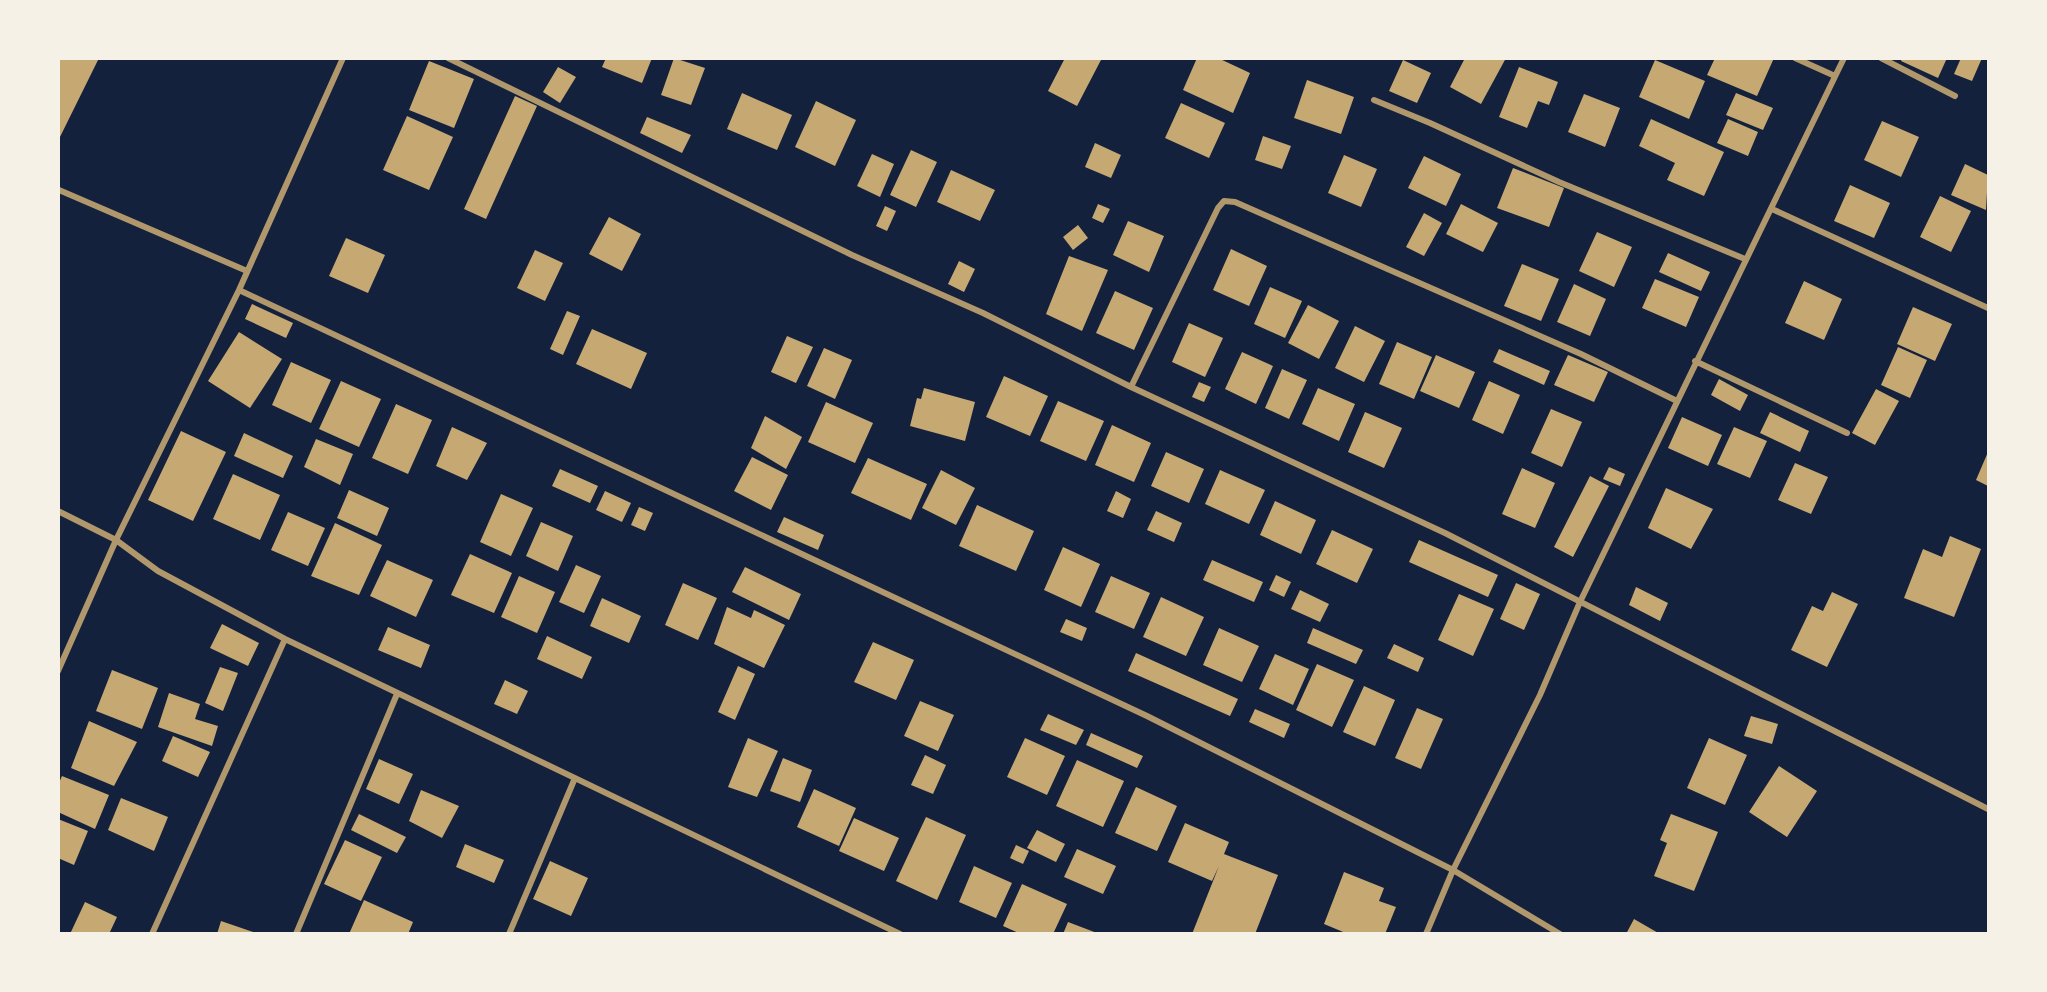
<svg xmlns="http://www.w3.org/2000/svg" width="2047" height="992" font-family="Spectral,serif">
	<rect width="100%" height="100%" fill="#14213d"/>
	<!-- building -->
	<path fill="#c6a872" d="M58,58H99L58,141Z
		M606,58H652L642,83L602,67Z
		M674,58L705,68L691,105L661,95Z
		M1065,58H1102L1077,106L1048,91Z
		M1197,58H1218L1250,73L1233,113L1183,90Z
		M1465,58H1506L1481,104L1450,87Z
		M1715,58H1774L1757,96L1707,75Z
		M1902,58H1947L1938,78L1901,61Z
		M1961,58H1982L1972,81L1954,74Z
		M1403,60L1431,73L1417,103L1389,91Z
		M1655,60L1705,81L1689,119L1639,97Z
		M429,61L474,79L454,128L409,110Z
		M558,67L576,77L560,103L543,92Z
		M1519,67L1558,82L1549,105L1538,101L1527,128L1499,117Z
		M1307,80L1354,97L1341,134L1294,118Z
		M742,93L792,115L777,150L727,129Z
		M1736,93L1773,108L1763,130L1726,115Z
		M1584,94L1620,108L1605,147L1568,132Z
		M515,96L537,106L486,219L464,209Z
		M816,101L856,120L835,166L795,147Z
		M1181,103L1225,123L1209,158L1165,138Z
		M407,116L453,137L429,190L383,170Z
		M647,117L691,135L682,153L640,133Z
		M1651,119L1724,152L1704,196L1667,180L1675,163L1639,146Z
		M1728,119L1758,132L1748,156L1717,143Z
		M1882,121L1919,137L1901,177L1864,160Z
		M1263,136L1291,146L1282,169L1255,160Z
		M1095,143L1121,155L1111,178L1085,167Z
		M911,150L937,162L916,207L890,195Z
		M872,154L894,164L880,197L857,186Z
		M1344,155L1377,169L1361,207L1328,193Z
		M1424,156L1461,174L1446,206L1408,188Z
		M1965,164L1988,175L1986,210L1951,195Z
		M1513,168L1564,188L1549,227L1497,208Z
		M951,170L995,190L980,221L937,202Z
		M1850,185L1890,203L1874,238L1834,221Z
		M1940,196L1971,211L1951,252L1920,237Z
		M1098,204L1110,209L1103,223L1092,218Z
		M1461,204L1498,223L1483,252L1446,234Z
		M885,206L896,211L887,231L876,226Z
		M1424,213L1442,223L1424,256L1406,247Z
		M609,217L641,234L622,271L589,254Z
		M1128,221L1164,236L1149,272L1113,255Z
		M1078,225L1088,238L1073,250L1063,237Z
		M1597,232L1632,247L1614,287L1579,271Z
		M346,238L385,255L368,293L329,276Z
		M1231,249L1267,266L1249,306L1213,290Z
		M535,250L563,263L545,301L517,288Z
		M1668,253L1710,272L1701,291L1659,272Z
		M1069,256L1108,270L1082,331L1046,314Z
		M959,261L975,269L964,292L948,284Z
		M1522,264L1559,279L1541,321L1504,306Z
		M1655,279L1699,297L1686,327L1642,308Z
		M1804,281L1842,299L1824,340L1785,323Z
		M1574,284L1606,299L1590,336L1557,322Z
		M1270,287L1302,301L1285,338L1254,324Z
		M1115,291L1153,308L1134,350L1096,333Z
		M252,304L293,323L286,338L245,319Z
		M1308,305L1339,321L1319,359L1288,343Z
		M1913,307L1952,324L1935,361L1897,344Z
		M567,311L580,316L563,355L550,349Z
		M1189,323L1223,338L1205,377L1172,362Z
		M1355,326L1385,341L1364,382L1335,368Z
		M592,329L647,353L631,389L576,364Z
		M239,332L282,359L250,408L208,381Z
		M787,336L813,347L796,383L771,372Z
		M1397,342L1432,357L1414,399L1379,384Z
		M1898,347L1927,360L1910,398L1881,385Z
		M824,348L852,360L835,399L807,386Z
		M1499,349L1550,371L1544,385L1493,362Z
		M1242,352L1273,366L1256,404L1225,389Z
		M1436,355L1475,372L1459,408L1420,391Z
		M1568,355L1608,372L1594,402L1554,385Z
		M291,362L331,380L311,423L272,405Z
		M1282,369L1307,380L1289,419L1265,408Z
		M1004,376L1048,396L1030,436L986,417Z
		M1719,379L1748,395L1740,411L1711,395Z
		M341,381L381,399L359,447L319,429Z
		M1489,381L1520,395L1503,434L1472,420Z
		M1199,382L1211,387L1204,402L1192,397Z
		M924,388L975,402L965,441L910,426L917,398L921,399Z
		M1318,388L1355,404L1339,441L1302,424Z
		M1876,389L1899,401L1875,445L1852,433Z
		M1058,401L1104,421L1086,461L1040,441Z
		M826,402L873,423L855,463L808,442Z
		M396,404L432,420L408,474L372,458Z
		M1551,409L1582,422L1562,467L1531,453Z
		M1365,412L1402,428L1384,468L1348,452Z
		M1770,412L1809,431L1800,452L1760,433Z
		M765,416L802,437L786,469L751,448Z
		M1682,417L1722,435L1708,466L1668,448Z
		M1112,425L1151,443L1134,482L1095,465Z
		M452,427L487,443L467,480L436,466Z
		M1734,427L1767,441L1750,478L1717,464Z
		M181,431L226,452L193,521L148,500Z
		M244,433L293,456L283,478L234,456Z
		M316,439L353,454L340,485L304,467Z
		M1166,452L1204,469L1189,503L1151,486Z
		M1988,452V486L1976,480Z
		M752,457L788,475L771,510L734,491Z
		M868,458L927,484L911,520L851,493Z
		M1795,463L1828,477L1811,514L1778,500Z
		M1609,467L1625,474L1620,486L1603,479Z
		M1522,468L1555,483L1535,528L1502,514Z
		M560,469L598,486L590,503L552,486Z
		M941,470L975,488L956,525L922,508Z
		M1220,470L1265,490L1249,524L1205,504Z
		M233,474L280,495L260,540L213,519Z
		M1590,476L1609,486L1573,557L1554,547Z
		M1666,488L1713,509L1691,549L1648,528Z
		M349,490L389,508L377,536L337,518Z
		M605,491L631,503L622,522L596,510Z
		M1116,491L1131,499L1123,518L1107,511Z
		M501,494L533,508L511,556L480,542Z
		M1275,501L1316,520L1301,554L1260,535Z
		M977,505L1034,531L1016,571L959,546Z
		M639,507L653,513L645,531L631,525Z
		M1156,511L1182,523L1174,542L1147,530Z
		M288,512L325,528L308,566L271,550Z
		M784,517L824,535L818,550L777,532Z
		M541,522L573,536L558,571L526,556Z
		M335,523L382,545L359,595L311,576Z
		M1332,530L1373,549L1357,583L1316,564Z
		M1950,536L1981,549L1954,617L1904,598L1923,549L1942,557Z
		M1419,540L1498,575L1488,597L1409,562Z
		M1063,547L1100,564L1081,607L1044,590Z
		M470,554L512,573L494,613L451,595Z
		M387,560L433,580L416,617L370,596Z
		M1212,560L1263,582L1254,602L1203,580Z
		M576,565L601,576L584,613L559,602Z
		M745,567L801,594L789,620L732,592Z
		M1276,575L1291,582L1284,597L1269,590Z
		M519,576L555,592L537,633L501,617Z
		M1111,576L1150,593L1134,629L1095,612Z
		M683,583L717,598L698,640L665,625Z
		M1516,583L1540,594L1524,630L1500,619Z
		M1636,587L1668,603L1660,621L1629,605Z
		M1300,590L1329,604L1320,622L1291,609Z
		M1832,592L1858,604L1827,667L1791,650L1812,606L1823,611Z
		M1459,594L1494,609L1473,656L1438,640Z
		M1161,597L1204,617L1186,656L1143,637Z
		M602,598L641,616L629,643L590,626Z
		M727,607L751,618L754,610L785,625L764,668L714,644Z
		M1066,619L1087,628L1082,641L1060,632Z
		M222,624L259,643L248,666L210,648Z
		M388,627L430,645L421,668L378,650Z
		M1219,628L1259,646L1242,682L1203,665Z
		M1313,628L1363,650L1356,664L1307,643Z
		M547,636L592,657L582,679L537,659Z
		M873,642L914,660L896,700L854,682Z
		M1394,644L1424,658L1418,672L1387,658Z
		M1136,653L1238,699L1230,716L1128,671Z
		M1275,654L1309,669L1293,705L1259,689Z
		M1317,664L1354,680L1332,727L1296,710Z
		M738,666L755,674L735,720L718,712Z
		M220,667L238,673L223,711L205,703Z
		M112,670L158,688L142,729L96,711Z
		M505,680L528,691L517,714L494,704Z
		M1364,686L1395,700L1375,746L1343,732Z
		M169,693L200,704L195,719L218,726L212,746L158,727Z
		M920,701L954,715L938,751L904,736Z
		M1417,708L1443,719L1421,769L1395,758Z
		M1255,709L1290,724L1284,738L1249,722Z
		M1048,714L1084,730L1076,745L1040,730Z
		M1751,716L1778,724L1772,744L1744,736Z
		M89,721L137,742L114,786L71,768Z
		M1091,733L1143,756L1137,768L1086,745Z
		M173,736L210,752L198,777L162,761Z
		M748,738L778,751L757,797L728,787Z
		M1025,738L1065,756L1047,795L1007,777Z
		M1709,738L1747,755L1725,805L1687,788Z
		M925,755L946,765L933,794L911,785Z
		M783,758L812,770L800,802L770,791Z
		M379,759L413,774L399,804L366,789Z
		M1077,760L1124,781L1103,827L1056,806Z
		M1779,766L1817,791L1787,837L1749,812Z
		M62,776L109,795L95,829L58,812V785Z
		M1136,787L1177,806L1157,851L1115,833Z
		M814,789L856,808L839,846L797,827Z
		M421,790L459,806L442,838L409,821Z
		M121,798L168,817L154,851L108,830Z
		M359,814L406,837L397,853L351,830Z
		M1671,814L1718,832L1694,891L1654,876L1667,843L1660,840Z
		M926,817L966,835L937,900L896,881Z
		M854,818L899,838L884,871L839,851Z
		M58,819L88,831L74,865L58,858Z
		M1185,823L1229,842L1224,854L1278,875L1255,934H1192L1219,866L1212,881L1168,862Z
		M1037,830L1065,844L1056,862L1027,848Z
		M345,840L382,857L361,901L324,884Z
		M465,844L504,860L494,883L456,867Z
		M1016,845L1029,851L1023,864L1010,858Z
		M1077,849L1116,866L1103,894L1064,877Z
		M550,861L588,878L571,916L533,899Z
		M974,866L1012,883L996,918L959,902Z
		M1344,872L1384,888L1379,901L1396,907L1385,934H1348L1324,924Z
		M1022,884L1067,904L1053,934H1021L1003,926Z
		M364,900L413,922L408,934H349Z
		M85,902L117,917L109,934H70Z
		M1634,919L1660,934H1626Z
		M221,921L256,933V934H217Z
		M1068,922L1097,933V934H1063Z"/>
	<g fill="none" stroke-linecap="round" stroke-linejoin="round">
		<!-- minor -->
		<path stroke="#b1986c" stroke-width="6" d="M448,58L852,255L983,313L1131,387L1445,533L1988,809
			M1795,58L1835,76
			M1881,58L1955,96
			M1374,100L1430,123L1559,182L1745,259
			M59,190L247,271
			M1772,209L1988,308
			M239,290L1147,716L1453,870L1560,934
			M1695,361L1847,433
			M1131,387L1218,208L1224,201L1235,202L1581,354L1677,401
			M58,511L116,540L158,571L285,639L900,934
			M58,671L116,540L239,290L343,58
			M152,934L285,639
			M296,934L397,694
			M509,934L575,778
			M1426,934L1453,870L1540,695L1580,602L1844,58"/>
	</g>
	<!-- border -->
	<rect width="2047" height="992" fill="none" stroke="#f6f1e7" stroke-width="120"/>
</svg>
